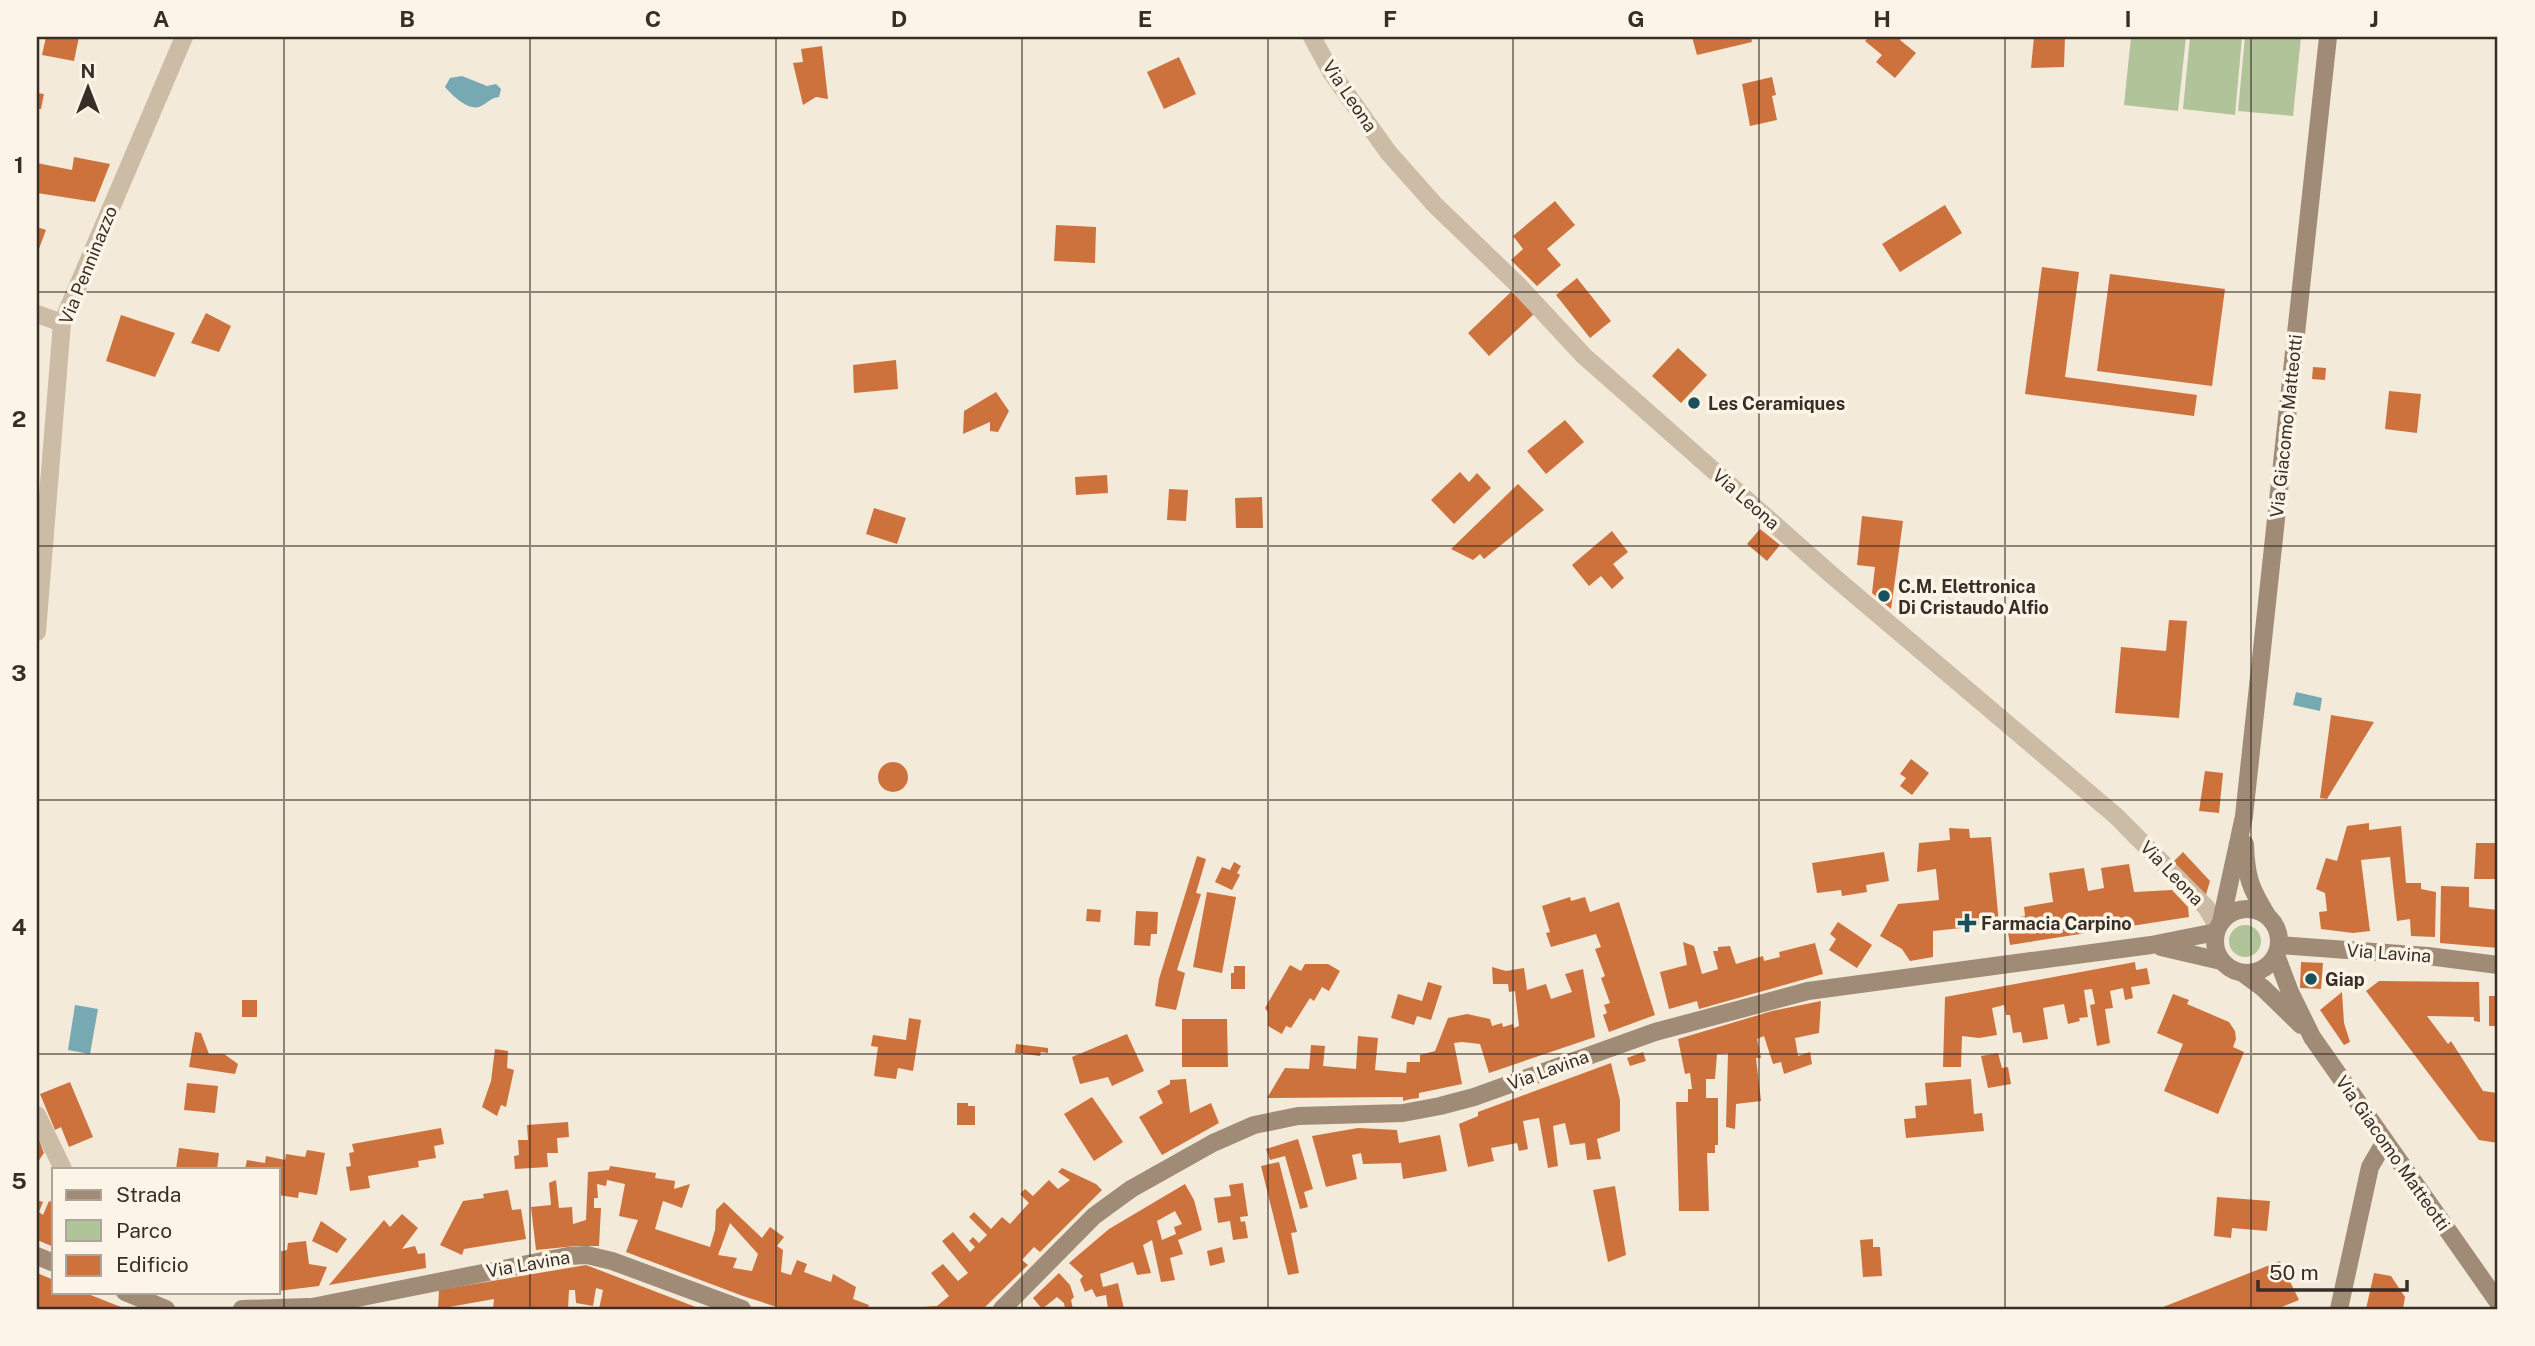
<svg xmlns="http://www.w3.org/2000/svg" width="2535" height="1346" font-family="'Public Sans',sans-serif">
	<rect width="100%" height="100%" fill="#f3eada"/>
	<!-- green -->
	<path fill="#b0c399" d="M2131,37H2186L2178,111L2124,105Z
		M2190,37H2242L2235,115L2183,109Z
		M2245,37H2301L2293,116L2238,111Z
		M2229 941a16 16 0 1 1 32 0a16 16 0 1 1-32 0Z"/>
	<!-- water -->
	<path fill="#77a9b2" d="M462,76L487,86L496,84L501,89L499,97C490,98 487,104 479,107C467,110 452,95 445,87L450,78Z
		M2296,692L2322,698L2320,711L2293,705Z
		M75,1005L98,1009L90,1054L68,1050Z"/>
	<!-- building -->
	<path fill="#ce723d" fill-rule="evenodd" d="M46,37H79L74,61L42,55Z
		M1692,37H1751L1752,42L1697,55Z
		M1869,37H1902L1900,40L1916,53L1895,78L1876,62L1882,55L1865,41Z
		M2034,37H2065L2064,67L2031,68Z
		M822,46L828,99L816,97L803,105L793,63L803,62L801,49Z
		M1179,57L1196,94L1164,109L1147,72Z
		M1772,77L1776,95L1772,96L1777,120L1750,126L1742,84Z
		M37,93L44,94L41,109H37Z
		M74,157L110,164L95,202L37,193V163L72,170Z
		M1555,201L1575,225L1547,249L1561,265L1537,286L1511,260L1523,249L1513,236Z
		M1945,205L1962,233L1900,272L1882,244Z
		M1056,225L1096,227L1095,263L1054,261Z
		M37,227L46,230L37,254Z
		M2042,267L2079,272L2065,377L2197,395L2194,416L2025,394Z
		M2110,274L2225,289L2212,386L2097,371Z
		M1577,278L1611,321L1590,338L1556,295Z
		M1512,291L1534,314L1489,356L1468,333Z
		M206,313L231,326L219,352L191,343Z
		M121,315L175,333L155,377L106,361Z
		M1678,348L1707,375L1681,403L1652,376Z
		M896,360L898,389L854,393L853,365Z
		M2313,367L2326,368L2325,380L2312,379Z
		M2389,391L2421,394L2417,433L2385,429Z
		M996,392L1009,411L998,432L990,431V422L963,434L964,411Z
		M1565,420L1584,442L1546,474L1527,451Z
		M1460,472L1469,482L1477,473L1491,488L1454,524L1431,500Z
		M1107,475L1108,493L1076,495L1075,477Z
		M1518,484L1544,510L1484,559L1480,554L1473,560L1451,549Z
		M1169,489L1188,490L1186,521L1167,520Z
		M1262,497L1263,528H1236L1235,498Z
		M874,508L906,518L897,544L866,534Z
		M1862,516L1903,521L1891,609L1872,593L1875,567L1857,565Z
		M1760,529L1780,545L1767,561L1747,544Z
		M1612,531L1628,552L1613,564L1624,578L1612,589L1601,576L1589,586L1572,565Z
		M2169,620L2187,621L2179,718L2115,713L2121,647L2166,651Z
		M2331,715L2374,722L2327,799L2320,798Z
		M1911,759L1929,773L1912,795L1900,786L1906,778L1900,774Z
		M878 777a15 15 0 1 1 30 0a15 15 0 1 1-30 0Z
		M2205,771L2223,773L2219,813L2199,811Z
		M2369,823V830L2401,826L2406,883H2421V889L2436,892L2435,937L2411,936L2410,919L2397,921L2390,857L2361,860L2370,931L2353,933L2321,929L2319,912L2327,911L2325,893L2316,889L2326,858L2337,861L2347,826Z
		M1949,828L1969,829L1970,838L1991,837L1999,924L1933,931V957L1910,961L1902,949L1880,936L1898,904L1939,900L1936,869L1917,872L1919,843L1950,840Z
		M2476,843H2498V879H2474Z
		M1884,852L1889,881L1866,885L1867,892L1842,896L1841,890L1817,893L1812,863Z
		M2183,852L2210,881L2205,898L2173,862Z
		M1197,856L1206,859L1196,893L1201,894L1177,970L1185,973L1176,1010L1155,1006L1159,979Z
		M1234,862L1241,866L1237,873L1240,875L1232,890L1215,882L1222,867L1230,870Z
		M2129,864L2134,892L2172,890L2188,907L2189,917L2010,945L2006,919L2025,916L2024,907L2053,902L2049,873L2084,868L2088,891L2104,888L2101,868Z
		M2441,886L2469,887V907L2498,910V948L2440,943Z
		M1207,892L1236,897L1222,973L1193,967Z
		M1570,897L1571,901L1585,897L1590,912L1619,902L1655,1015L1609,1032L1603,1015L1607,1013L1604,1005L1610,1003L1601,978L1605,976L1595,949L1601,947L1596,934L1551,947L1546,933L1550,932L1542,906Z
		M1087,909L1101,910L1100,922L1086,921Z
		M1136,911L1158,912L1157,934H1151L1150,946L1134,945Z
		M1838,922L1872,945L1857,968L1829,950L1836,939L1830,934Z
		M1683,942L1694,946L1702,974L1718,969L1713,951H1718V947L1730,946L1736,964L1763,956L1764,961L1780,957L1779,952L1815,943L1823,974L1699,1009L1697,1001L1669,1009L1660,972L1687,965Z
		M2135,962L2136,970L2147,968L2150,984L2131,987L2133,998L2125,1000L2123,988L2110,991L2113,1008L2105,1009L2110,1043L2097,1046L2090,1005L2095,1004L2092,989L2084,990L2088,1017L2079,1018L2080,1021L2068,1024L2064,1004L2043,1008L2048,1039L2023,1043L2021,1032L2013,1033L2010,1015H2006L2004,1005L1992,1008L1997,1035L1979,1038L1962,1036L1961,1067H1943L1945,997Z
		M2301,962L2323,963L2321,989L2300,988Z
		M1305,964H1328L1340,971L1329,991L1322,987L1314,1001L1310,998L1291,1028L1286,1026L1282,1034L1268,1026V1012L1265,1008L1290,965L1301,971Z
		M1234,966H1245V989H1231V973H1234Z
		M1492,967L1506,971L1524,968L1527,990L1546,984L1551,999L1572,992L1565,974L1583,969L1595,1037L1489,1073L1480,1044L1462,1042L1454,1043L1462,1084L1419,1093V1098L1411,1099L1403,1101V1097L1267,1098L1285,1068L1309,1069L1311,1045L1325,1046L1323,1066L1356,1069L1358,1036L1378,1038L1375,1070L1406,1073L1407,1062H1420V1055L1435,1051L1448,1018L1467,1014L1490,1019L1492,1026L1502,1023L1503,1027L1513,1024L1514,1028L1519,1026L1515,991L1509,992L1508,984H1493Z
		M2379,981L2479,982L2480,1022L2474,1021V1017L2427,1016L2448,1044L2451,1041L2483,1091L2498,1093V1143L2479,1140L2366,991Z
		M1428,982L1442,986L1431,1020L1417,1016L1414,1025L1391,1018L1398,994L1422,1001Z
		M2342,992L2344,1023L2350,1042L2344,1045L2320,1010Z
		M2173,994L2189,1000L2187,1004L2229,1022L2235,1031L2236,1039L2233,1047L2244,1052L2218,1114L2164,1091L2183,1044L2157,1033Z
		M2489,996H2498V1026H2489Z
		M242,1000H257V1017H242Z
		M1821,1001L1819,1033L1795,1038L1798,1056L1810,1052L1812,1064L1784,1074L1781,1062L1773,1064L1764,1036L1757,1039L1761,1058H1756L1761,1101L1736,1104L1735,1129L1726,1127L1728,1053L1717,1054L1715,1079H1706V1098H1718V1145H1715V1153H1707L1709,1211H1679L1676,1102H1688V1089H1692L1690,1073L1685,1074L1678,1039L1772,1011Z
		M909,1018L921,1020L913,1071L898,1068L896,1079L874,1076L878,1047L871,1046L873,1035L906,1040Z
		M1182,1019H1227L1228,1067H1182Z
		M195,1032L201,1033L209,1054H224L238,1064L235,1074L189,1067Z
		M1127,1034L1144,1071L1112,1086L1108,1077L1080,1084L1072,1057Z
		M1016,1044L1048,1048V1053L1041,1052L1040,1056L1015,1053Z
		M495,1049L508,1051L507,1068L514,1070L506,1107L501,1105L497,1116L482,1107L491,1081Z
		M1643,1052L1646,1061L1630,1066L1627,1058Z
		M1998,1053L2002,1068L2008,1067L2011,1084L1988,1088L1981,1056Z
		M1611,1063L1620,1100V1131L1597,1139L1601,1159L1587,1160L1585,1143L1570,1145L1565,1123L1553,1126L1558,1166L1548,1168L1539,1118L1523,1121L1528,1149L1519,1151L1517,1143L1491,1148L1494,1161L1468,1167L1459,1124L1478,1116V1112Z
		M1186,1079L1190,1113L1211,1103L1219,1123L1162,1155L1139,1117L1163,1103L1157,1091L1170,1084V1080Z
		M1971,1079L1974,1114L1982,1113L1984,1131L1906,1138L1904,1119L1916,1118L1915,1106L1927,1105L1925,1083Z
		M70,1082L93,1137L69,1147L61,1127L55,1130L40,1094Z
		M187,1083L218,1086L215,1113L184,1110Z
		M1092,1097L1123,1142L1094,1161L1064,1114Z
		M957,1103H968V1106H975V1125H957Z
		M568,1122L569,1137L557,1138L558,1153H547L548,1167L515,1169L514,1156L519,1155L518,1140H528L527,1125Z
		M441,1128L444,1144L434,1146L436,1158L418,1161L419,1167L368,1176L370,1188L350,1191L346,1167L351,1166L349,1153L354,1152L352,1144Z
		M1358,1128L1397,1130L1399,1143L1440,1135L1447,1171L1403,1179L1401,1163L1363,1164L1361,1153L1352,1155L1357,1179L1326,1187L1312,1136Z
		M37,1134L44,1153L37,1163Z
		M1298,1139L1313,1189L1304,1192L1308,1207L1300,1209L1285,1156L1270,1160L1266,1149Z
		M179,1148L219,1153L217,1169H176Z
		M307,1150L325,1153L317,1195L299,1192L298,1198L278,1195V1169H245L247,1160L265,1163L266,1156L285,1160L286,1154L305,1157Z
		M1279,1162L1297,1232L1291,1233L1299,1273L1288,1275L1261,1166Z
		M610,1166L656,1173L655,1178L675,1181L674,1189L690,1184L682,1208L663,1201L655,1229L710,1247L715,1230L716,1210L724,1202L762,1238L770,1227L784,1237L777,1246L783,1250L781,1272L791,1275L797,1260L807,1264L804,1272L831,1282L833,1274L856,1287L853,1299L869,1305L867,1309H783L743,1296L626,1252L638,1220L619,1216L625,1184L607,1180L606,1186L597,1184L598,1198H594V1208H601L599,1246H576L536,1250L531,1207L551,1205L549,1183L556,1180L559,1208L572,1207L573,1224L586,1220L588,1172L609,1170ZM730,1223L758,1254L752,1271L733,1268L737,1258L718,1255Z
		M1062,1168L1096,1184L1102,1190L1040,1252L1034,1247L1022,1260L1028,1265L983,1309H923V1307L937,1306L949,1296L931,1273L943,1264L958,1281L968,1273L942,1241L953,1232L970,1252L975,1247L969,1241L973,1237L979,1243L987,1235L969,1217L974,1212L991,1229L1002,1217L1010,1224L1029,1203L1020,1194L1025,1189L1033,1196L1049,1180L1058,1189L1070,1180L1058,1172Z
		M1243,1183L1248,1216L1240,1217L1241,1222L1245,1221L1248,1238L1233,1240L1230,1221L1218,1223L1214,1198L1231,1196L1229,1185Z
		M1185,1184L1194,1200L1202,1230L1178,1240L1183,1254L1170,1258L1175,1280L1161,1282L1152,1240L1143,1245L1151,1273L1137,1275L1133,1262L1100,1274L1103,1287L1118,1283L1124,1309H1108L1106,1295L1096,1297L1092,1289L1085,1292L1080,1280L1083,1276L1069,1263L1109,1229ZM1175,1211L1182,1224L1174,1227L1176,1234L1162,1240L1157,1221Z
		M1615,1186L1626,1255L1608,1262L1593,1190Z
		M508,1190L512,1210L521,1209L526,1239L464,1249L462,1255L440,1245L463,1201L484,1198L483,1194Z
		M2217,1197L2270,1201L2267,1231L2232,1228L2231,1238L2214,1236Z
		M37,1200L43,1202L39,1212L43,1215L49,1201L54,1203V1247L37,1240Z
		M402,1214L418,1228L402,1249L415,1246L418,1254L425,1253L426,1268L329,1285L384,1220L390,1227Z
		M321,1221L347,1239L337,1253L312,1241Z
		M1873,1239V1247H1880L1882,1276L1863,1277L1860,1240Z
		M306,1241L309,1264L327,1267L319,1286L278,1291V1252L287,1250L288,1243Z
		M1222,1247L1225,1262L1210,1266L1207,1251Z
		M2280,1261L2299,1300L2277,1309H2158Z
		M586,1265L701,1309H599L603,1290L596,1288L593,1306L576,1303L575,1290H569L568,1309H493L494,1299L438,1309L439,1290Z
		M37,1273L54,1280V1292H83L126,1309H37Z
		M1059,1273L1070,1285L1074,1297L1071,1300L1073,1309H1065L1064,1303L1057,1297L1042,1309L1033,1298Z
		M2374,1273L2391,1276L2405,1297L2403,1309H2366Z"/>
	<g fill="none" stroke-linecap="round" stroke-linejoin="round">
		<!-- street -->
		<path stroke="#ccbca5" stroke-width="18" d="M1312,37L1331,72L1388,152L1435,205L1517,284L1584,356L1834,577L2116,816L2206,907L2218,927
			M37,314L62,323
			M37,632L62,323L184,37
			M37,1115L63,1169"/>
		<!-- secondary -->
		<path stroke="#a08b76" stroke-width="18" d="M2245,844C2246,877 2250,888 2268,917
			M2215 941a32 32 0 1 1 64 0a32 32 0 1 1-64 0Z
			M2221,922L2244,816L2328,37
			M2279,945L2428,956L2498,965
			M2161,947L2221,961
			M2276,955L2290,992L2312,1037L2498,1302
			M2244,974L2263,988L2301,1025
			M37,1256L54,1263
			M125,1292L166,1309
			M242,1309L308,1307
			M302,1309L568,1256L587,1255L612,1261L742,1309
			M1002,1309L1094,1216L1131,1189L1213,1143L1254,1125L1298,1116L1403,1113L1440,1106L1474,1097L1655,1032L1808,991L2151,945L2216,932
			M2339,1309L2370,1167L2384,1143"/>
	</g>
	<!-- grid -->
	<path fill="none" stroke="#382e27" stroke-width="2" stroke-opacity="0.55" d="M284,37V1309M530,37V1309M776,37V1309M1022,37V1309M1268,37V1309M1513,37V1309M1759,37V1309M2005,37V1309M2251,37V1309M37,292H2498M37,546H2498M37,800H2498M37,1054H2498"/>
	<!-- markers -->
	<g fill="#1a505c" stroke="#fbf4e7" stroke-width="2.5">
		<circle cx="1694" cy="403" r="7"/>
		<circle cx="1884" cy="596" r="7"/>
		<path d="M1963.5 912.5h7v7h7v7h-7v7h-7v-7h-7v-7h7z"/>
		<circle cx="2311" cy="979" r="7"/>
	</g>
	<g text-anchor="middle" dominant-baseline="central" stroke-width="7" stroke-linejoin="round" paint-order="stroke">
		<!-- street labels -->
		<g font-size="18" fill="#382e27" stroke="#fbf4e7">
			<text transform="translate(1350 96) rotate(56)">Via Leona</text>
			<text transform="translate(88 265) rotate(-68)">Via Penninazzo</text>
			<text transform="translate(2286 426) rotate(-84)">Via Giacomo Matteotti</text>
			<text transform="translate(1746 499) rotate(41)">Via Leona</text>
			<text transform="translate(2172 873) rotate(46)">Via Leona</text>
			<text transform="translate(2389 953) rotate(4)">Via Lavina</text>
			<text transform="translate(1548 1070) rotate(-20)">Via Lavina</text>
			<text transform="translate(2393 1153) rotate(55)">Via Giacomo Matteotti</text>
			<text transform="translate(528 1264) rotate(-10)">Via Lavina</text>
		</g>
		<!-- poi labels -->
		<g font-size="18" font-weight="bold" fill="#382e27" stroke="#fbf4e7" text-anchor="start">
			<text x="1708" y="403">Les Ceramiques</text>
			<text x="1898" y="586">C.M. Elettronica<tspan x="1898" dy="21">Di Cristaudo Alfio</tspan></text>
			<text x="1981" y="923">Farmacia Carpino</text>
			<text x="2325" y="979">Giap</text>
		</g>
	</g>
	<!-- border -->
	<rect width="2535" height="1346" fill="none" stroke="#fbf4e7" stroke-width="77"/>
	<!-- legend -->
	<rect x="52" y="1168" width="228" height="126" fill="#fbf4e7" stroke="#ada59a" stroke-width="2"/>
	<rect x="66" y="1190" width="35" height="10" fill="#a08b76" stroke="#ada59a" stroke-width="2"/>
	<text x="116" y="1202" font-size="21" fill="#382e27">Strada</text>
	<rect x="66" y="1220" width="35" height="21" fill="#b0c399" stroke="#ada59a" stroke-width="2"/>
	<text x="116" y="1238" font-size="21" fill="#382e27">Parco</text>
	<rect x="66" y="1255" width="35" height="21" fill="#ce723d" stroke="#ada59a" stroke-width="2"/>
	<text x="116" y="1272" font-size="21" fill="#382e27">Edificio</text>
	<!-- north arrow -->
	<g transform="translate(88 88)" stroke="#fbf4e7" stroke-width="5" paint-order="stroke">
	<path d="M0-5L12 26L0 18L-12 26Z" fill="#382e27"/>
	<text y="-10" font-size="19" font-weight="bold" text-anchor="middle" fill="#382e27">N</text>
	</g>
	<!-- scale -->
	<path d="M2258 1280v10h149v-10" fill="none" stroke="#382e27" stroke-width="3.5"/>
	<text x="2269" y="1280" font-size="21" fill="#382e27" stroke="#fbf4e7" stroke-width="5" paint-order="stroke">50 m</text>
	<rect x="38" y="38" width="2458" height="1270" fill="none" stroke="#382e27" stroke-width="2.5"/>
	<g font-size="23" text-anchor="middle" font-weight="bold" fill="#382e27">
		<text x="161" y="27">A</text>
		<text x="407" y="27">B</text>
		<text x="653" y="27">C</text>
		<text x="899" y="27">D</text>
		<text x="1145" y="27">E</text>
		<text x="1390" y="27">F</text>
		<text x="1636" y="27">G</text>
		<text x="1882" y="27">H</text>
		<text x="2128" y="27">I</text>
		<text x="2374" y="27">J</text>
		<text x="19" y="173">1</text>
		<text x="19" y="427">2</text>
		<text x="19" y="681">3</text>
		<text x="19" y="935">4</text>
		<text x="19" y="1189">5</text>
	</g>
</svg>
